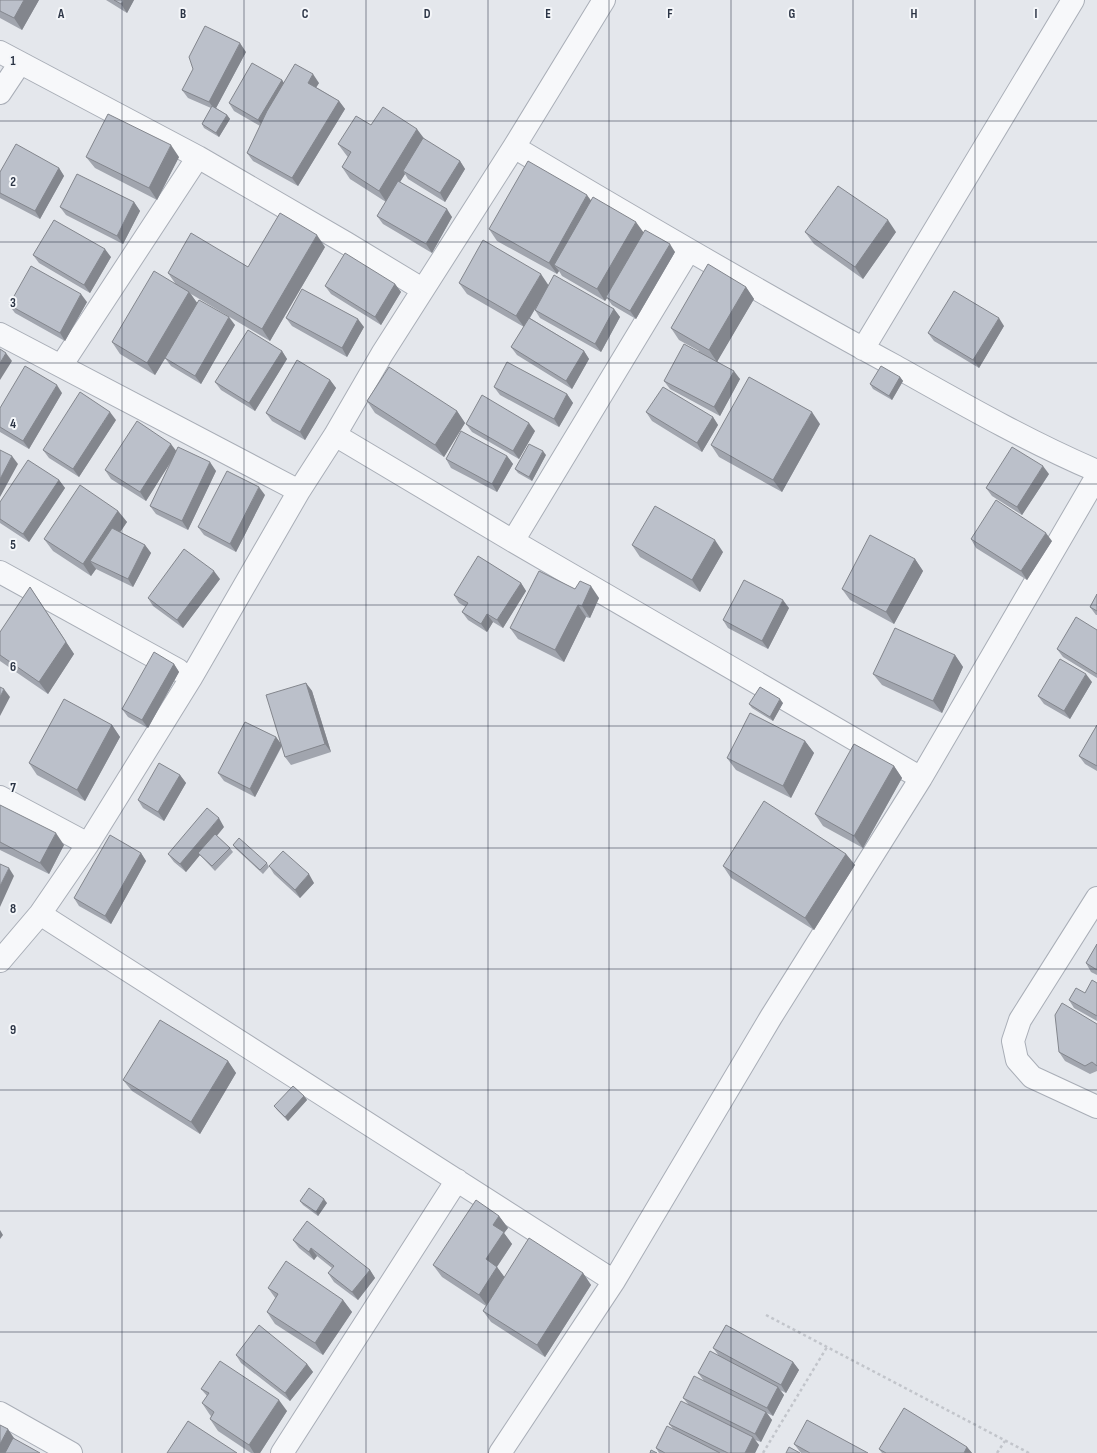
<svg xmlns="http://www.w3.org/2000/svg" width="1097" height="1453" font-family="'Sofia Sans Condensed',sans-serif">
	<rect width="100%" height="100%" fill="#e4e7ec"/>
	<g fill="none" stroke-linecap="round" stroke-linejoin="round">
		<!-- minor casing -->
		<g stroke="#a9aeb7" stroke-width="24">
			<path id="minor" d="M0,52L198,157L346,243L422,289
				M0,93L20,63
				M514,147C640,222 766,296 895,366C961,403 1027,441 1097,471
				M0,334L299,491
				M863,349L1073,0
				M61,366L198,157
				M335,435L513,541L921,778
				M513,541L689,250
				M0,572L178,670
				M0,797L88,844
				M1097,898L1020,1020L1013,1041L1017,1060L1032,1077L1097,1107
				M40,914L614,1281
				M0,961L40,914L88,844L191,678L299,491L335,435L382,354L514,147L604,0
				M0,1413L71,1453
				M282,1453L457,1180
				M500,1453L614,1281L771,1017L921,778L1097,476"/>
		</g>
		<!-- path -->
		<path stroke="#c2c5cb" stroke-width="2.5" stroke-dasharray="3 3" stroke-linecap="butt" d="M766,1315L1029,1453
			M763,1453L827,1347
			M997,1453L1005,1441"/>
		<!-- minor -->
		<use href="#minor" stroke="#f7f8fa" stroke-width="22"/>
	</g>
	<!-- wall -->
	<path fill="#a1a5ae" d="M0,0H39L22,30L0,18Z
		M106,0H134L127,13Z
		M246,52L216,108L227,115L230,119L219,137L204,128L202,124L211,108L188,98L182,90Z
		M282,80L284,83H319L316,87L339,101L345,109L298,186L253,161L247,153L260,126L234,111L229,103Z
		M371,125L425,140L460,161L465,169L445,202L408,179L405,174L400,182L452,217L432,253L383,224L377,216L386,202L350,179L342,167L348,157L347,156L338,144Z
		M86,157H179L157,200L95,168Z
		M59,168L64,176L40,219L0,198V172Z
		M591,200L675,252L636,319L612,305L607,298L605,301L562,276L559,271L557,274L497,241L489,229Z
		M134,202L140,211L123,244L66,215L60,207Z
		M805,232H896L863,279L814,244Z
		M325,247L270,341L191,294L197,303L235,325L201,384L171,366L165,358L170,350L155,375L120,354L112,342L175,283L168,273L248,267Z
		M33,255L111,257L90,293L39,263Z
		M459,283L548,285L614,309L620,317L601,352L540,318L535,310V309L530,318L584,351L589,359L572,389L517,355L511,347L524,327L467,294Z
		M395,284L401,292L381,325L331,294L325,286Z
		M746,287L754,299L717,361L740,379L720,416L670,389L664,381L699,351L679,340L671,328Z
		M87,302L65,341L15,313L9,305Z
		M286,318L364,327L347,357L292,326Z
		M1004,326L979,368L934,341L928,333Z
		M282,351L287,359L255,411L221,390L215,382Z
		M900,377L903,381L892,400L873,389L870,384Z
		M330,380L336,388L305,440L272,421L266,413Z
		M494,387L567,394L573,403L559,427L500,395Z
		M62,393L29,449L0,432V408Z
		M367,401L457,411L465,423L444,457L375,413Z
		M646,412L713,417L718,425L702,452L652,421Z
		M116,420L79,477L49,458L43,450Z
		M466,424L535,431L519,459L472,432Z
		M820,424L782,492L719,457L711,445Z
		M176,451L216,471L188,530L156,514L150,506L174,457L146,501L111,479L105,470Z
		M546,455L532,481L518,473L515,469Z
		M507,456L513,464L497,492L451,468L446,459Z
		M1049,474L1022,515L992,496L986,488Z
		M59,480L65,488L29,542L0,523V502Z
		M265,495L236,552L204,535L198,527Z
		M118,511L127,522L120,532L145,545L151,553L133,587L96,569L91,576L53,551L44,539Z
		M971,539L1052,541L1027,580L976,548Z
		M632,545L723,552L700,592L640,557Z
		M915,559L923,571L894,624L850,600L842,589Z
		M220,579L183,628L153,606L148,598Z
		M521,583L526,591L503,628L493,622L487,632L468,620L462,612L466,607L459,603L454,595Z
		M575,589L599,598L590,618L586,617L564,662L518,639L510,628Z
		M1097,594V615H1096L1090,607Z
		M38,599L74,654L48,694L0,661V632Z
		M789,608L768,649L728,628L723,620Z
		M1097,630V678L1063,657L1057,649Z
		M955,655L963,667L942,713L882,685L873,674Z
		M174,664L179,672L148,728L128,717L122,709Z
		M1092,682L1070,719L1044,704L1038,696Z
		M306,683L312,691L331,752L291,765L285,757L282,746L255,797L224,781L218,773L276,737L281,745Z
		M783,703L773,721L752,708L749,704Z
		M112,725L120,737L85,801L37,775L29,763Z
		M1097,725V771L1085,764L1079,756Z
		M805,741L814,753L791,798L736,770L727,758Z
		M894,766L902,778L863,848L823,826L815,814Z
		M180,775L186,783L164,821L143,808L138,800Z
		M0,805L64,845L49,874L0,850Z
		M224,827L217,836L230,848L233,852L215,871L200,855L186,872L174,862L168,854Z
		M233,845L267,863L269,867L263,874L236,849Z
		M141,853L146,861L111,924L79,906L74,898Z
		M846,854L855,865L814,930L731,878L723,866Z
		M269,866L314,883L300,898L274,874Z
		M1097,944V975L1091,972L1086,963Z
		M1097,983V1021L1074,1008L1069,1000L1085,993Z
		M1097,1024V1071L1090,1074L1065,1061L1059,1052Z
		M228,1061L236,1073L200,1134L132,1091L123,1080Z
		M304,1096L307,1100L288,1121L277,1110L274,1106Z
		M300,1201L327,1203L318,1216L303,1205Z
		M499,1216L508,1228L504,1233L512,1244L497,1267L504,1277L583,1273L591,1285L545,1357L491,1322L483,1311L486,1306L442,1277L433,1265Z
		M293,1240L370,1270L375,1278L358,1300L334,1282L328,1273L332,1268L317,1256L314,1260L299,1248Z
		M268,1288L343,1300L352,1312L323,1355L275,1324L267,1312L276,1299Z
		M713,1348L793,1362L799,1370L786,1393L780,1390L784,1395L773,1416L767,1413L772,1420L761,1442L755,1440L759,1445L755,1453H659L656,1448L674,1430L669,1424L688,1404L683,1398L704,1381L698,1373L719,1356Z
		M236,1355L307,1364L313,1372L290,1401L241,1363Z
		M201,1389L287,1411L260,1453H251L218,1431L210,1419L211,1416L210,1415L202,1403L207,1396Z
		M794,1444L868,1453H801Z
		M967,1447L972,1453H882L879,1449Z"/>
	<!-- shaded-wall -->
	<path fill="#83868d" d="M24,0H39L22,30L14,18Z
		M124,0H134L127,13L121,4Z
		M240,43L246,52L215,110L209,102Z
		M313,74L319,83L314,91L308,83Z
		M282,80L287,88L264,128L258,120Z
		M339,101L345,109L298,186L292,178Z
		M227,115L230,119L219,137L216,133Z
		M417,129L426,141L403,171L405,174L387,203L379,191Z
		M171,145L179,157L157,200L149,188Z
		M460,161L465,169L445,202L440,193Z
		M59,168L64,176L40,219L35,211Z
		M587,195L596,207L554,265L559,271L557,274L549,263Z
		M134,202L140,211L123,244L117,236Z
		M447,209L452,217L432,253L426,244Z
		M888,220L896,232L863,279L855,267Z
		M636,222L644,233L606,297L607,298L605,301L597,289Z
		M317,235L325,247L270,341L262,329Z
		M670,244L675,252L636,319L630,311Z
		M105,249L111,257L90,293L84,285Z
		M541,274L549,286L524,327L516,316Z
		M395,284L401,292L381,325L375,317Z
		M746,287L754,299L717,362L709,350Z
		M189,292L198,304L155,375L147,363Z
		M81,294L87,302L65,341L60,333Z
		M614,309L620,317L601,352L595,344Z
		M229,317L235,325L201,384L195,376Z
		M999,318L1004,326L979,368L973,360Z
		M358,319L364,327L347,357L342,348Z
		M282,351L287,359L255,411L249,403Z
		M584,351L589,359L572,389L566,381Z
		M6,353L12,361L0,380V363Z
		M734,371L740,379L720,416L714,407Z
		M900,377L903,381L892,400L889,396Z
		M330,380L336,388L305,440L300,432Z
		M57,385L62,393L29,449L23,441Z
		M567,394L573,403L559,427L554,419Z
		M457,411L465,423L444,457L435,445Z
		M110,412L116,420L79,477L73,469Z
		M812,412L820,424L782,492L773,480Z
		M713,417L718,425L702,452L697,443Z
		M529,423L535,431L519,459L513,451Z
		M171,444L177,452L146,501L140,492Z
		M543,451L546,455L532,481L529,477Z
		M12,456L18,464L0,497V479Z
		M507,456L513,464L497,492L492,484Z
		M210,462L216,471L188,530L182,521Z
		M1043,466L1049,474L1022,515L1017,507Z
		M59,480L65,488L29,542L23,534Z
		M259,487L265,495L236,552L230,544Z
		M118,511L127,522L98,565L90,561L96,569L91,576L83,564Z
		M1046,533L1052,541L1027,580L1021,571Z
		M715,540L723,552L700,592L692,580Z
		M145,545L151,553L133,587L128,579Z
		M915,559L923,571L894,624L886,612Z
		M214,571L220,579L183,628L177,620Z
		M521,583L526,591L503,628L497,620Z
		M591,586L599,598L590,618L582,606Z
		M30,587L74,654L48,694L39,682Z
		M783,600L789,608L768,649L762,641Z
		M578,605L586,617L564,662L555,650Z
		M487,614L493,622L487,632L481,624Z
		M955,655L963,667L942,713L933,701Z
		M174,664L179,672L148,728L142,720Z
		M1086,674L1092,682L1070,719L1064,711Z
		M306,683L312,691L331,752L325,744Z
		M4,689L10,697L0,716V697Z
		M780,699L783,703L773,721L770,717Z
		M112,725L120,737L85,801L77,790Z
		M276,737L282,745L255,797L250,789Z
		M805,741L814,753L791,798L783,786Z
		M894,766L902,778L863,848L854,836Z
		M180,775L186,783L164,821L158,812Z
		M219,818L224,827L200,855L198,853L200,855L186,872L180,864Z
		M56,833L64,845L49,874L40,863Z
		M141,853L146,861L111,924L105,916Z
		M846,854L855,865L814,930L805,918Z
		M9,868L14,876L0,907V886Z
		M309,874L314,883L300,898L295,890Z
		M228,1061L236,1073L200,1134L191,1122Z
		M304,1096L307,1100L288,1121L285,1117Z
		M324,1199L327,1203L318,1216L316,1212Z
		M499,1216L508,1228L504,1233L512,1244L494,1271L486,1259L493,1225Z
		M0,1230L3,1235L0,1239Z
		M311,1248L317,1256L314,1260L309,1252Z
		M497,1267L506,1279L488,1307L479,1295Z
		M370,1270L375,1278L358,1300L352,1292Z
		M583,1273L591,1285L545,1357L537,1345Z
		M343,1300L352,1312L323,1355L315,1343Z
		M793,1362L799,1370L786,1393L781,1385Z
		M307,1364L313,1372L290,1401L285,1393Z
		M778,1387L784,1395L773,1416L767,1408Z
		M279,1400L287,1411L260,1453H254L249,1445Z
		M766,1412L772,1420L761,1442L755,1434Z
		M8,1429L16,1441L10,1453H0V1444Z
		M753,1437L759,1445L755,1453H745Z
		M967,1447L972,1453H964Z"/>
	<!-- building -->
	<path fill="#bbc0ca" stroke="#83868d" d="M0,0H24L14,18L0,11Z
		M114,0H124L121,4Z
		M205,26L240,43L209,102L182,90L193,69L189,57Z
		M252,63L282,80L258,120L229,103Z
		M295,64L313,74L308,83L339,101L292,178L247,153L267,111Z
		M212,106L227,115L216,133L202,124Z
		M383,107L417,129L379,191L342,167L351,152L338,144L356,116L371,125Z
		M108,114L171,145L149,188L86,157Z
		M423,138L460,161L440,193L403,171Z
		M16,144L59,168L35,211L0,193V172Z
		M528,161L587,195L549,263L489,229Z
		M77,174L134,202L117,236L60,207Z
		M398,181L447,209L426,244L377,216Z
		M838,186L888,220L855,267L805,232Z
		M593,197L636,222L597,289L554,265Z
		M280,213L317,235L262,329L168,273L191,233L248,267Z
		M54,220L105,249L84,285L33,255Z
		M645,230L670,244L630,311L606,297Z
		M483,240L541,274L516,316L459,283Z
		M345,253L395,284L375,317L325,286Z
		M708,264L746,287L709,350L671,328Z
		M31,266L81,294L60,333L9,305Z
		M154,271L189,292L147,363L112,342Z
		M554,275L614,309L595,344L535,310Z
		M302,289L358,319L342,348L286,318Z
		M954,291L999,318L973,360L928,333Z
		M199,300L229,317L195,376L165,358Z
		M529,318L584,351L566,381L511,347Z
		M248,330L282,351L249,403L215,382Z
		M684,344L734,371L714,407L664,381Z
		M0,349L6,353L0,363Z
		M297,360L330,380L300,432L266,413Z
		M507,362L567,394L554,419L494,387Z
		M25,366L57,385L23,441L0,427V408Z
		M881,366L900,377L889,396L870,384Z
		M389,367L457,411L435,445L367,401Z
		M749,377L812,412L773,480L711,445Z
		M663,387L713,417L697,443L646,412Z
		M80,392L110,412L73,469L43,450Z
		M482,395L529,423L513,451L466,424Z
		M137,421L171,444L140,492L105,470Z
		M461,431L507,456L492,484L446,459Z
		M529,444L543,451L529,477L515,469Z
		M178,447L210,462L182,521L150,506Z
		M1012,447L1043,466L1017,507L986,488Z
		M0,450L12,456L0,479Z
		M28,460L59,480L23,534L0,519V502Z
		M227,471L259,487L230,544L198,527Z
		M80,485L118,511L83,564L44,539Z
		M996,500L1046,533L1021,571L971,539Z
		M655,506L715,540L692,580L632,545Z
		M112,528L145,545L128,579L90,561Z
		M870,535L915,559L886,612L842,589Z
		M184,549L214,571L177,620L148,598Z
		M478,556L521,583L497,620L487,614L481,624L462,612L468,603L454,595Z
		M539,571L575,589L580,581L591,586L582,606L578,605L555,650L510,628Z
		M744,580L783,600L762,641L723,620Z
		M30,587L66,642L39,682L0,655V632Z
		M1097,594V611L1090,607Z
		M1076,617L1097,630V674L1057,649Z
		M895,628L955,655L933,701L873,674Z
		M154,652L174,664L142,720L122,709Z
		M1060,659L1086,674L1064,711L1038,696Z
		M306,683L325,744L285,757L266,695Z
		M0,687L4,689L0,697Z
		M760,687L780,699L770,717L749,704Z
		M64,699L112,725L77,790L29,763Z
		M750,713L805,741L783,786L727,758Z
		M245,722L276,737L250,789L218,773Z
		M1097,725V766L1079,756Z
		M854,744L894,766L854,836L815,814Z
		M159,763L180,775L158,812L138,800Z
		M764,801L846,854L805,918L723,866Z
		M0,805L56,833L40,863L0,842Z
		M207,808L219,818L180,864L168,854Z
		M215,834L230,848L212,866L198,853Z
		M110,835L141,853L105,916L74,898Z
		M239,838L267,863L260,870L233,845Z
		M283,851L309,874L295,890L269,866Z
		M0,864L9,868L0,886Z
		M1097,944V970L1086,963Z
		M1092,980L1097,983V1016L1069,1000L1076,988L1085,993Z
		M1062,1003L1097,1024V1066L1092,1062L1085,1066L1059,1052L1055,1015Z
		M160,1020L228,1061L191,1122L123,1080Z
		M293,1086L304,1096L285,1117L274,1106Z
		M309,1188L324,1199L316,1212L300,1201Z
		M476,1200L499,1216L493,1225L504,1232L486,1259L497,1267L479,1295L433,1265Z
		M307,1221L370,1270L352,1292L328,1273L334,1266L311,1248L309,1252L293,1240Z
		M529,1238L583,1273L537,1345L483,1311Z
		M286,1261L343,1300L315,1343L267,1312L278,1294L268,1288Z
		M259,1325L307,1364L285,1393L236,1355Z
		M726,1325L793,1362L781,1385L713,1348Z
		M710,1351L778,1387L767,1408L698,1373Z
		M220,1361L279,1400L249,1445L210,1419L214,1412L202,1403L209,1393L201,1389Z
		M694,1376L766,1412L755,1434L683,1398Z
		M681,1401L753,1437L745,1453H728L669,1424Z
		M904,1408L967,1447L964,1453H886L879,1449Z
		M807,1420L868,1453H810L794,1444Z
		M188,1421L237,1453H167Z
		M0,1425L8,1429L0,1444Z
		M667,1426L720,1453H665L656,1448Z
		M13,1438L40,1453H5Z
		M789,1447L800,1453H786Z
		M651,1450L657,1453H650Z"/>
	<!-- grid -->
	<path fill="none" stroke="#2b3445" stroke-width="1" stroke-opacity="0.55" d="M122,0V1453M244,0V1453M366,0V1453M488,0V1453M609,0V1453M731,0V1453M853,0V1453M975,0V1453M0,121H1097M0,242H1097M0,363H1097M0,484H1097M0,605H1097M0,726H1097M0,848H1097M0,969H1097M0,1090H1097M0,1211H1097M0,1332H1097"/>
	<g font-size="13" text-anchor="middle" font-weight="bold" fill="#2b3445" stroke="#f4f6f9" stroke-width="4" stroke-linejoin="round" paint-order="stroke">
		<text x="61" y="18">A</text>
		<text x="183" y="18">B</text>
		<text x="305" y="18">C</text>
		<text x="427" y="18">D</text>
		<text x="548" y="18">E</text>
		<text x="670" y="18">F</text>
		<text x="792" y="18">G</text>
		<text x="914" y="18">H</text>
		<text x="1036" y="18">I</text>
		<text x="13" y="65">1</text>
		<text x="13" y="186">2</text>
		<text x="13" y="307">3</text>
		<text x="13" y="428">4</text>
		<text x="13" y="549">5</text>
		<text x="13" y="671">6</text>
		<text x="13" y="792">7</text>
		<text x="13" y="913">8</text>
		<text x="13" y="1034">9</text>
	</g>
</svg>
